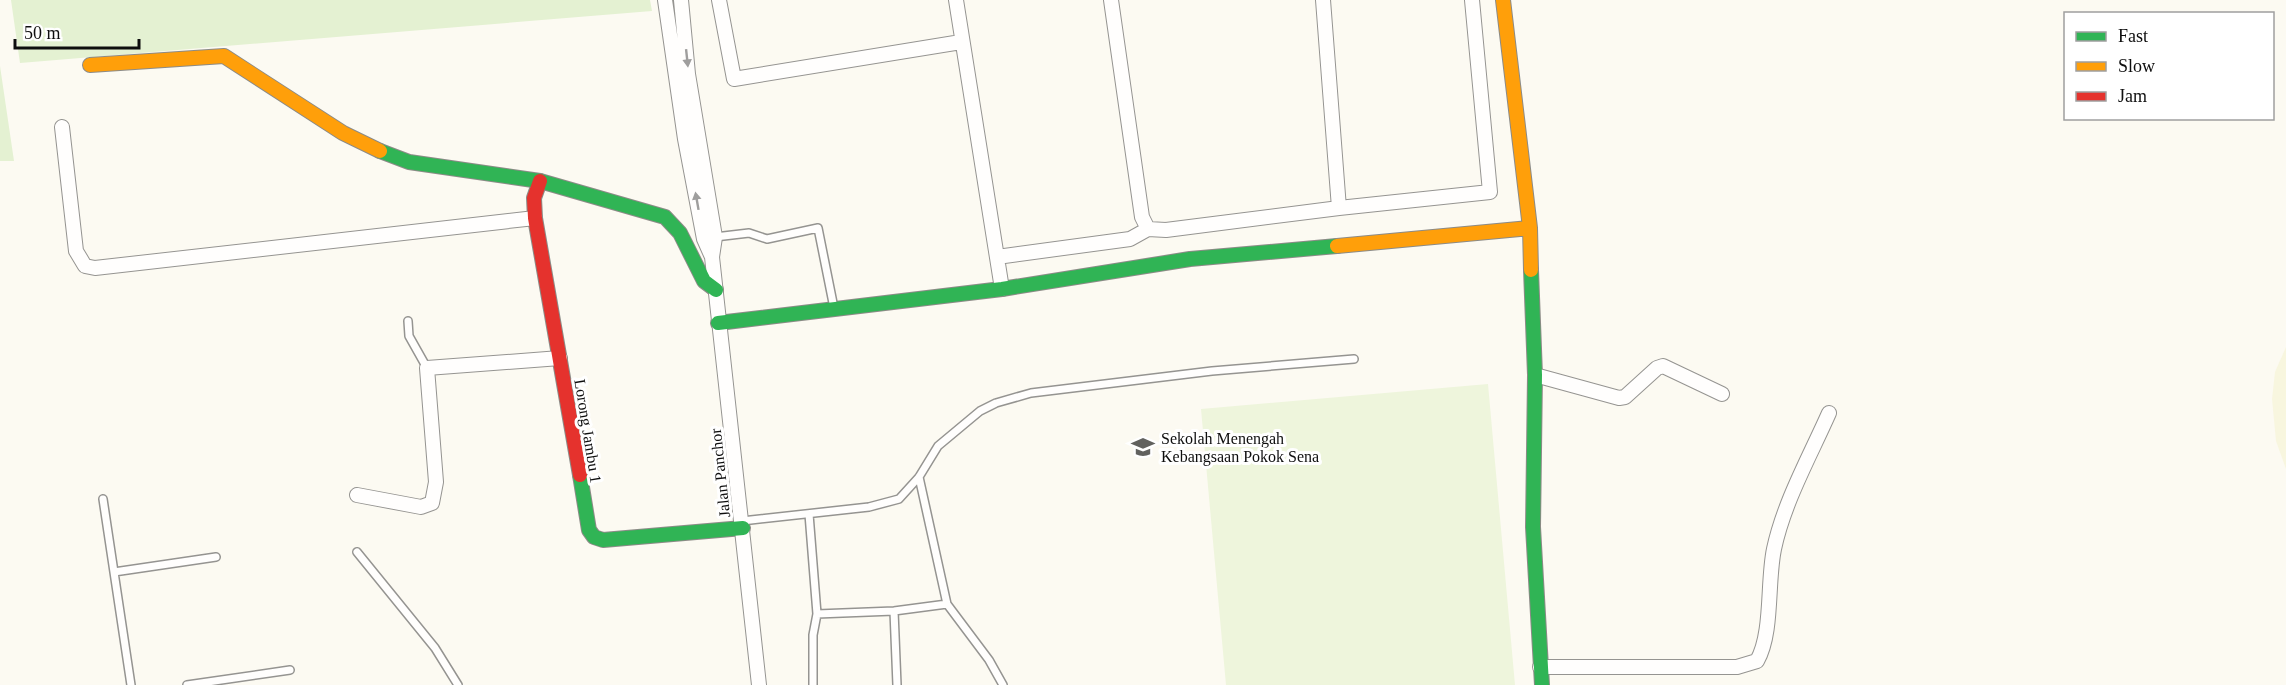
<svg xmlns="http://www.w3.org/2000/svg" width="2286" height="685" font-family="'Times New Roman',serif">
	<rect width="100%" height="100%" fill="#fcfaf2"/>
	<!-- farmland -->
	<path fill="#f8f6df" d="M2286,347V469L2276,441L2272,399L2275,372Z"/>
	<!-- green -->
	<path fill="#e4f1d2" d="M11,0H650L652,11L20,63Z
		M0,66L14,161H0Z"/>
	<!-- pitch -->
	<path fill="#eef5dc" d="M1488,384L1515,685H1226L1201,409Z"/>
	<g fill="none" stroke-linecap="round" stroke-linejoin="round">
		<!-- lane casing -->
		<g stroke="#959491" stroke-width="10">
			<path id="lane" d="M715,237L749,233L767,239L818,228L834,308
				M408,321L409,336L427,368
				M919,477L947,604L989,660L1003,685
				M103,499L131,685
				M809,514L817,614L813,635V685
				M742,521L869,507L899,499L919,477L938,446L980,411L996,403L1031,393L1212,371L1354,359
				M357,552L435,648L458,685
				M114,572L216,557
				M894,611L897,685
				M817,614L894,611L947,604
				M187,685L290,670"/>
		</g>
		<!-- street casing -->
		<g stroke="#959491" stroke-width="16">
			<path id="street" d="M665,0L685,139L704,239L712,257
				M681,0L688,74L715,237L712,257L759,685
				M719,0L734,79L961,42
				M956,0L1002,289
				M1111,0L1142,217L1148,229L1166,230L1339,208L1323,0
				M62,127L76,251L85,266L95,268L535,218
				M1339,208L1490,192L1472,0
				M997,257L1130,239L1148,229
				M1535,375L1619,398L1625,397L1657,368L1663,366L1722,394
				M357,495L421,507L432,503L436,482L427,368L560,358
				M1540,667H1737L1757,661C1773,633 1767,582 1774,549C1784,502 1810,456 1829,413"/>
		</g>
		<!-- fast casing -->
		<g stroke="#8c8b87" stroke-width="16">
			<path id="fast" d="M380,151L409,162L540,181L665,217L680,233L704,281L716,290
				M1531,270L1535,375L1533,527L1542,685
				M718,323L1002,289L1190,259L1337,246
				M580,475L589,530L594,537L603,540L743,528"/>
		</g>
		<!-- slow casing -->
		<g stroke="#8c8b87" stroke-width="16">
			<path id="slow" d="M1503,0L1530,228L1531,270
				M90,65L224,56L343,133L380,151
				M1337,246L1530,228"/>
		</g>
		<!-- jam casing -->
		<g stroke="#8c8b87" stroke-width="16">
			<path id="jam" d="M540,181L534,198L535,218L580,475"/>
		</g>
		<!-- lane -->
		<use href="#lane" stroke="#fffefd" stroke-width="7"/>
		<!-- street -->
		<use href="#street" stroke="#fffefd" stroke-width="14"/>
		<!-- fast -->
		<use href="#fast" stroke="#30b455" stroke-width="14"/>
		<!-- slow -->
		<use href="#slow" stroke="#ff9f0a" stroke-width="14"/>
		<!-- jam -->
		<use href="#jam" stroke="#e5322d" stroke-width="14"/>
	</g>
	<!-- one-way arrows -->
	<defs><path id="oneway-solid" d="M-6-.8H1V-3.2L6.5 0L1 3.2V.8H-6Z" transform="scale(1.5)"/></defs>
	<g fill="#9f9e9d">
		<use href="#oneway-solid" transform="translate(687 58) rotate(84)"/>
		<use href="#oneway-solid" transform="translate(697 201) rotate(-100)"/>
	</g>
	<!-- icons -->
	<defs>
		<g id="school-bare" transform="scale(1.8)"><path d="M0-5L7-2L0 1L-7-2ZM-4 1L0 2.5L4 1V4Q0 6-4 4Z" fill="#61615e" stroke="#fff" stroke-width="2.5" paint-order="stroke"/></g>
	</defs>
	<g fill-rule="evenodd">
		<use href="#school-bare" x="1143" y="447"/>
	</g>
	<g text-anchor="middle" dominant-baseline="central" stroke-width="6" stroke-linejoin="round" paint-order="stroke">
		<!-- street labels -->
		<g font-size="16" fill="#0e0e0e" stroke="#fff">
			<text transform="translate(588 431) rotate(81)">Lorong Jambu 1</text>
			<text transform="translate(720 473) rotate(-96)">Jalan Panchor</text>
		</g>
		<!-- poi labels -->
		<g font-size="16" fill="#0e0e0e" stroke="#fff" text-anchor="start">
			<text x="1161" y="438">Sekolah Menengah<tspan x="1161" dy="18">Kebangsaan Pokok Sena</tspan></text>
		</g>
	</g>
	<!-- legend -->
	<rect x="2064" y="12" width="210" height="108" fill="#ffffff" stroke="#9f9f9f" stroke-width="1.5"/>
	<rect x="2076" y="32" width="30" height="9" fill="#30b455" stroke="#9f9f9f" stroke-width="1.5"/>
	<text x="2118" y="42" font-size="18" fill="#0e0e0e">Fast</text>
	<rect x="2076" y="62" width="30" height="9" fill="#ff9f0a" stroke="#9f9f9f" stroke-width="1.5"/>
	<text x="2118" y="72" font-size="18" fill="#0e0e0e">Slow</text>
	<rect x="2076" y="92" width="30" height="9" fill="#e5322d" stroke="#9f9f9f" stroke-width="1.5"/>
	<text x="2118" y="102" font-size="18" fill="#0e0e0e">Jam</text>
	<!-- scale -->
	<path d="M15 39v9h124v-9" fill="none" stroke="#0e0e0e" stroke-width="3"/>
	<text x="24" y="39" font-size="18" fill="#0e0e0e" stroke="#ffffff" stroke-width="4.5" paint-order="stroke">50 m</text>
</svg>
